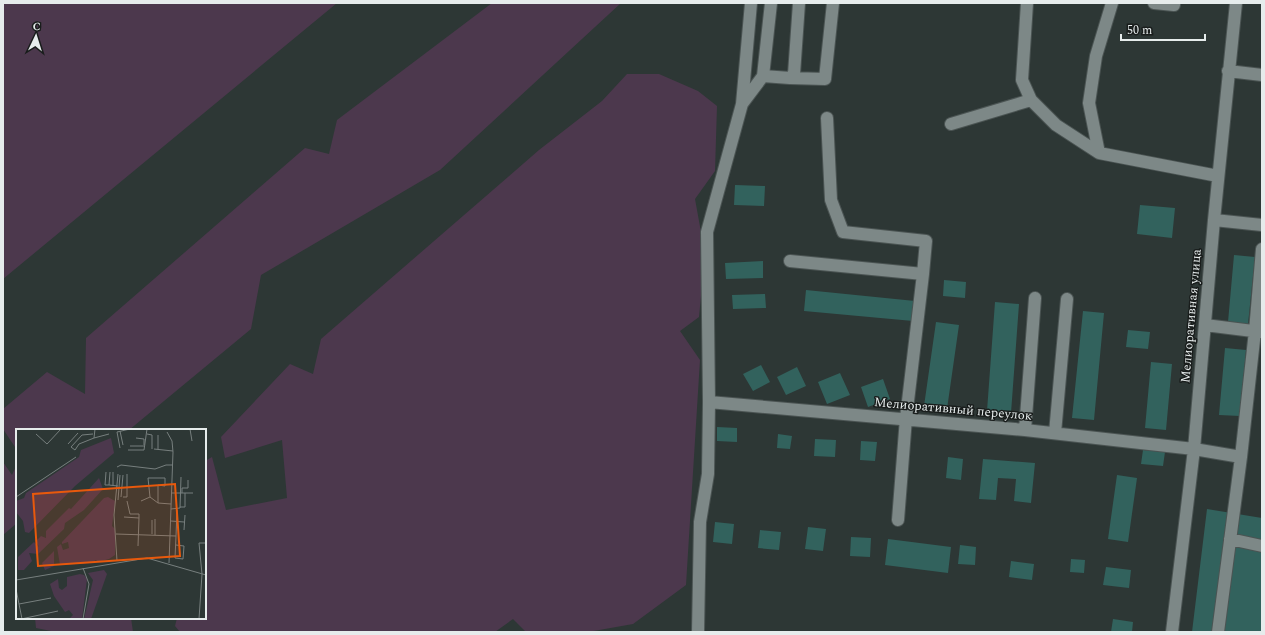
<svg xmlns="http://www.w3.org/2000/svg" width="1265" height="635" font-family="Spectral,serif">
	<rect width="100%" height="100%" fill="#2d3735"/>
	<!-- green -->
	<path fill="#4c384d" d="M3,3H337L3,279Z
		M492,3H621L440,170L261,275L251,329L129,430H17V450L3,429V409L47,372L85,394L86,338L305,148L329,154L337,120Z
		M627,74H659L698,91L717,106L715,171L695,199L705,254L699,317L680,331L700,360L686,585L633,624L588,632H526L513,619L495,632H180L175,626L177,618H205V461L212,457L226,510L287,498L282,440L225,458L221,437L290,364L313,374L321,339L539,150L602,101Z
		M3,462L12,475L17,464V523L3,535Z
		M35,618H131L133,632H52L51,631L36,628Z"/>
	<!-- building -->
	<path fill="#32625d" d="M735,185L765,186L764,206L734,205Z
		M1140,205L1175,208L1172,238L1137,234Z
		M1234,255L1255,257L1248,324L1228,322Z
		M763,261V278L726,279L725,263Z
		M944,280L966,282L965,298L943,296Z
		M806,290L915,301L913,321L804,311Z
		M765,294L766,308L733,309L732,295Z
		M995,302L1019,304L1011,413L987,411Z
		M1083,311L1104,313L1094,420L1072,418Z
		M936,322L959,325L947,409L924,406Z
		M1128,330L1150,332L1148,349L1126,347Z
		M1225,348L1246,350L1240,416L1219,415Z
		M1151,362L1172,364L1166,430L1145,428Z
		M761,365L770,382L753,391L743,374Z
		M797,367L806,386L786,395L777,377Z
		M840,373L850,395L827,404L818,382Z
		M883,379L890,399L868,407L861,387Z
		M717,427L737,428V442L717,441Z
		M778,434L792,436L790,449L777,448Z
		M815,439L836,440L835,457L814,456Z
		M861,441L877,442L875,461L860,460Z
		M1143,450L1165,452L1163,466L1141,464Z
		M948,457L963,459L961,480L946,478Z
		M983,459L1035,463L1031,503L1014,501L1016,479L998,478L996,500L979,499Z
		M1117,475L1137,478L1128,542L1108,539Z
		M1207,509L1262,518V632H1192Z
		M715,522L734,524L732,544L713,542Z
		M808,527L826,529L823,551L805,549Z
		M760,530L781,532L779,550L758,548Z
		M851,537L871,538L870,557L850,556Z
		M888,539L951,547L948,573L885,565Z
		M960,545L976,547L975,565L958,564Z
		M1071,559L1085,560L1084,573L1070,572Z
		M1011,561L1034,564L1032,580L1009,577Z
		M1106,567L1131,570L1129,588L1103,585Z
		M1113,619L1133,622L1132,632H1111Z"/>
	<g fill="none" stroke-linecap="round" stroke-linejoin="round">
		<!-- minor casing -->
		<g stroke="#4b5453" stroke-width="14">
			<path id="minor" d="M1027,3L1022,80L1031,100
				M1154,3L1174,5V3
				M1228,71L1262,75
				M763,76L790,78L794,74L799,3
				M790,78L825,79L833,3
				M742,104L763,76L771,3
				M827,118L831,200L843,232L926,241L923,274
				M951,124L1031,100L1056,125L1099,153L1218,176
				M1099,153L1089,103L1096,56L1112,3
				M1214,220L1262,225
				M790,261L923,274L906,418L898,520
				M1205,325L1261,332
				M709,402L1025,430L1194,449L1241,457L1218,632
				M1025,430L1035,298
				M1055,433L1067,299
				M1241,457L1255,331L1262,249
				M1230,539L1262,546
				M698,632L700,522L708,474L709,402L707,232L742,104L751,3
				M1172,632L1194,449L1214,220L1236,3"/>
		</g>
		<!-- minor -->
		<use href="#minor" stroke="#7d8887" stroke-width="12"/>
	</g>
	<g text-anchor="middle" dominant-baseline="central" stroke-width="3" stroke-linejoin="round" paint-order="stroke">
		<!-- street labels -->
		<g font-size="13" fill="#e6ecec" stroke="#191d1c">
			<text transform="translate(1191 316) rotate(-85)">Мелиоративная улица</text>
			<text transform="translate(953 409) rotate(5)">Мелиоративный переулок</text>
		</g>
	</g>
	<!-- overview -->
	<g transform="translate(16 429)">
		<rect width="190" height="190" fill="#2d3735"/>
		<path d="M95,9L98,24L59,57L13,104L9,103L7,92L0,83V72L8,69L10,64L63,28L65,21ZM83,49L87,60L68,81L49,94L48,100L22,125L13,124L16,132L8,141H2V128L18,113L23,118L20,112L25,107L30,109V102L53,79L55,80ZM92,68L99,72L96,97L99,100V126L93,130L82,133L80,131L75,134L44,136L41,118L45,115L47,121L53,119L52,113L46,115V113L88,69ZM38,122V137L29,141L26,134ZM88,141L91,145L75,190H68L77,151L72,144ZM64,145L68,146L71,150L66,190H53L57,186L53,181L49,183L38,167L34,155L42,150L43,159L46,161L51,157V148Z" fill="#4c384d"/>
		<path fill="none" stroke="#777f7e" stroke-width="1" d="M174,0L176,12M104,2L107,16M151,3L156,12L157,23L153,134M20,5L31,15L45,0M77,5L66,6L55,18L59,21L63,15L78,9L79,0M131,5L136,6V20M142,6V20M78,9L93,5M120,9L128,10V16M52,15L62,4M114,17H128M104,19L101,3L114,0M138,20L157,22M112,21H128L131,0M101,38L105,36L139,40L150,36H157M90,43L89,56H93M94,43L93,56L102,57M97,57V43M156,64H177M166,64V59H172V51M0,68L60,28M105,68L107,46M107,68H111V45M134,68L132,49H149V57L142,56V74M102,71L104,46M111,72L114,85H123V89M125,72L134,68L142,74L155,75M164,78H169V64M155,80L164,79L165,48M108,88L123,89L122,117M155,92L168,93M168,101L169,86M100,105L160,107L159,129L167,130L168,117L160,116M136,105V91M139,106V90M160,107L161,81M101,132L98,86L102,45M67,139L73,155L67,190M0,151L131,129L190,146M0,160L6,190M3,175L35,169M5,190L42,182M183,190L186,145L183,114H190"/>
		<path fill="#e8590c" fill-opacity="0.15" stroke="#e8590c" stroke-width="2" d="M159,55L164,127L22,137L17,65Z"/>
		<rect width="190" height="190" fill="none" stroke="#e6ecec" stroke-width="2"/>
	</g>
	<!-- border -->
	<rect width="1265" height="635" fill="none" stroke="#e6ecec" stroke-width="8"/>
	<!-- north arrow -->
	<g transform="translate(36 36) rotate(4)" stroke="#191d1c" stroke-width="3" paint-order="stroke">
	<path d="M0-3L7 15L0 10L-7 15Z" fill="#e6ecec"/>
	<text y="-6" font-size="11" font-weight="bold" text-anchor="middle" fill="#e6ecec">С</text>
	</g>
	<!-- scale -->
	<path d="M1121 34v6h84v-6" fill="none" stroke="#e6ecec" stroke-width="2"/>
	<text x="1127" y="34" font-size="12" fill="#e6ecec" stroke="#191d1c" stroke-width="3" paint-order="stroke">50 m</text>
</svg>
